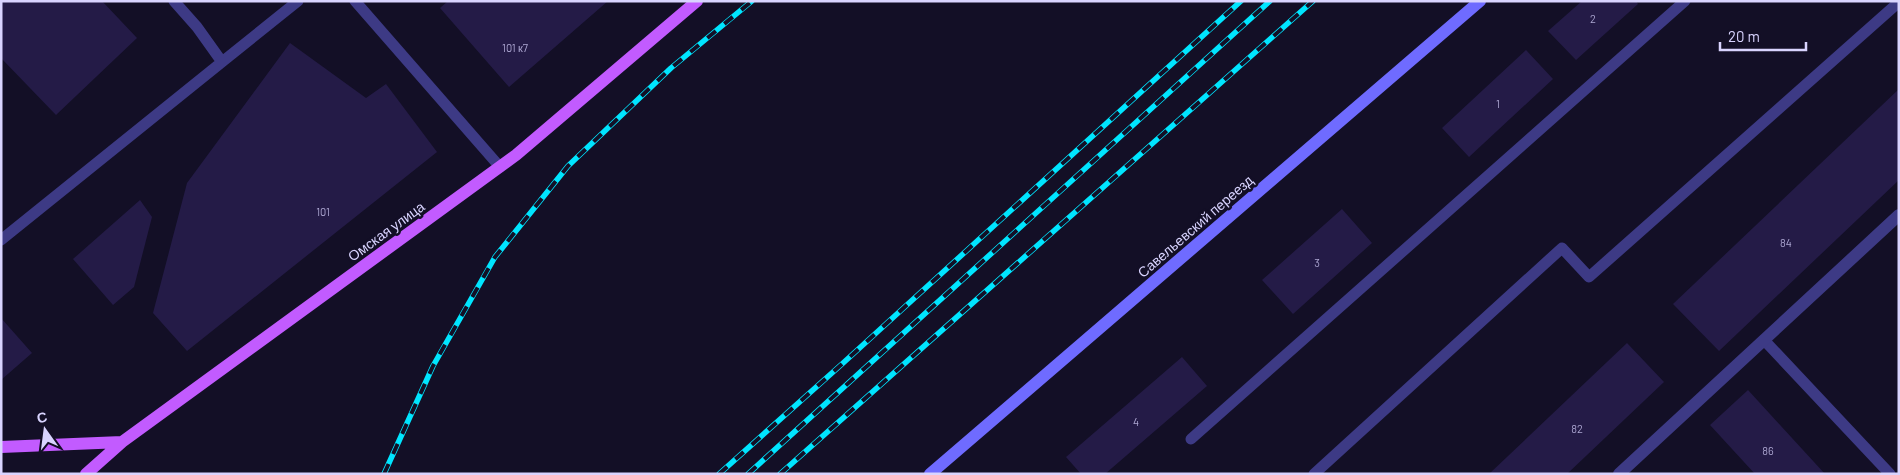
<svg xmlns="http://www.w3.org/2000/svg" width="1900" height="475" font-family="Barlow,sans-serif">
	<rect width="100%" height="100%" fill="#130f26"/>
	<!-- building -->
	<path fill="#241b47" d="M1,1H102L137,38L56,115L1,58Z
		M448,1H608L509,87L440,8Z
		M1582,1H1636L1638,4L1576,60L1548,31Z
		M290,43L366,98L386,84L437,152L187,351L153,313L187,183Z
		M1526,50L1553,79L1469,157L1442,128Z
		M1899,89V180L1719,351L1673,304Z
		M140,200L152,217L134,287L113,305L73,259Z
		M1342,209L1372,243L1293,314L1262,280Z
		M1,318L32,353L1,380Z
		M1627,343L1664,382L1567,474H1489Z
		M1182,357L1207,386L1105,474H1081L1066,457Z
		M1748,390L1825,474H1755L1710,425Z"/>
	<g fill="none" stroke-linecap="round" stroke-linejoin="round">
		<!-- lane -->
		<path stroke="#3d3a85" stroke-width="11" d="M355,1L500,167
			M222,62L298,1
			M1,240L222,62L197,27L174,1
			M1764,340L1890,474
			M1191,439L1685,1
			M1314,474L1562,248L1589,277L1899,2"/>
		<!-- street -->
		<path stroke="#3d3a85" stroke-width="12" d="M1619,474L1899,215"/>
		<!-- secondary -->
		<path stroke="#6f6bff" stroke-width="12" d="M930,474L1480,1"/>
		<!-- primary -->
		<path stroke="#c25bff" stroke-width="12" d="M1,447L122,442
			M86,474L122,442L516,155L697,1"/>
		<!-- rail casing -->
		<g stroke="#00e5ff" stroke-width="5.5">
			<path id="rail" d="M384,474L433,366L495,257L568,166L671,68L752,1
				M719,474L842,364L1241,1
				M748,474L1270,1
				M780,474L1313,1"/>
		</g>
		<!-- rail -->
		<use href="#rail" stroke="#130f26" stroke-width="4" stroke-dasharray="11" stroke-linecap="butt"/>
	</g>
	<g text-anchor="middle" dominant-baseline="central" stroke-width="5" stroke-linejoin="round" paint-order="stroke">
		<!-- number labels -->
		<g font-size="11" fill="#aca6d1">
			<text x="1593" y="18">2</text>
			<text x="515" y="47">101 к7</text>
			<text x="1498" y="103">1</text>
			<text x="323" y="211">101</text>
			<text x="1786" y="242">84</text>
			<text x="1317" y="262">3</text>
			<text x="1136" y="421">4</text>
			<text x="1577" y="428">82</text>
			<text x="1768" y="450">86</text>
		</g>
		<!-- street labels -->
		<g font-size="14" fill="#d9d4ff" stroke="#130f26">
			<text transform="translate(1195 226) rotate(-41)">Савельевский переезд</text>
			<text transform="translate(386 231) rotate(-36)">Омская улица</text>
		</g>
	</g>
	<!-- border -->
	<rect width="1900" height="475" fill="none" stroke="#d9d4ff" stroke-width="5"/>
	<!-- north arrow -->
	<g transform="translate(45 430) rotate(346)" stroke="#130f26" stroke-width="4" paint-order="stroke">
	<path d="M0-4L9 19L0 12L-9 19Z" fill="#d9d4ff"/>
	<text y="-8" font-size="14" font-weight="bold" text-anchor="middle" fill="#d9d4ff">С</text>
	</g>
	<!-- scale -->
	<path d="M1720 42v8h86v-8" fill="none" stroke="#d9d4ff" stroke-width="2.5"/>
	<text x="1728" y="42" font-size="15" fill="#d9d4ff" stroke="#130f26" stroke-width="4" paint-order="stroke">20 m</text>
</svg>
